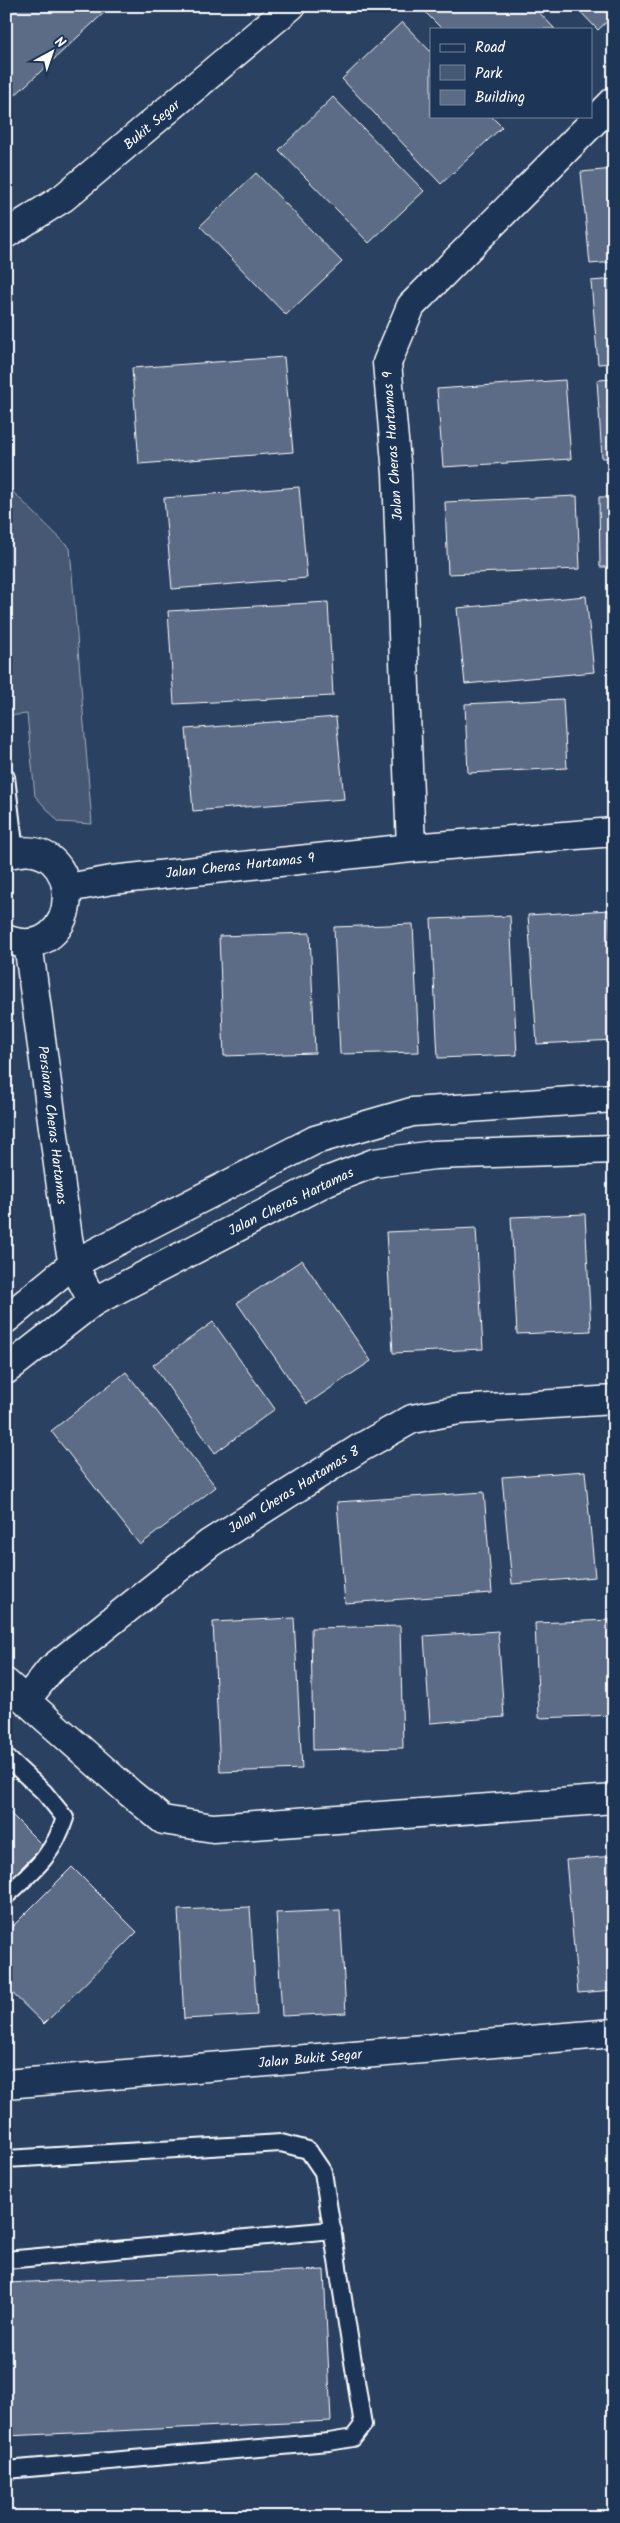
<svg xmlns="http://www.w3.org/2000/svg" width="620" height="2523" font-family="Kalam,sans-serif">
	<rect width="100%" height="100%" fill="#2a4161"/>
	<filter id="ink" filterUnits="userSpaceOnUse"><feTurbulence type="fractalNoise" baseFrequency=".02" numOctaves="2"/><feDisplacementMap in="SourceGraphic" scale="10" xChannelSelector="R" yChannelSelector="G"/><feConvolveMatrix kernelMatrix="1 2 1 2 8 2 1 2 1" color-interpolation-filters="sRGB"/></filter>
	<g filter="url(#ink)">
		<!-- green -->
		<path fill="#465975" stroke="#a2acba" d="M6,485L70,548L92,824L59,822L35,796L27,714L6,716Z"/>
		<!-- building -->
		<path fill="#5b6c86" stroke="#fff" d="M6,6H103L107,10L12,98L6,92Z
			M429,6H533L555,29H442L424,11Z
			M575,6H614V15L598,30Z
			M402,22L431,52V116H491L502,127L441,184L342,79Z
			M333,97L424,191L369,243L279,150Z
			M614,169V262L590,264L581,172Z
			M256,173L342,262L286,315L200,226Z
			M614,279V363L598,364L591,281Z
			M284,357L293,452L139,464L132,368Z
			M614,379V458H602L597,380Z
			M565,380L571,459L443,467L437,389Z
			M299,487L307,578L172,589L164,498Z
			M577,496L580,569L448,574L445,502Z
			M599,497H614V567H600Z
			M586,596L594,672L465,684L457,608Z
			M328,602L333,696L174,704L168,611Z
			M563,699L567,768L468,773L465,704Z
			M336,717L344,799L193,811L186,729Z
			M609,910L614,992V1040L537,1044L528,915Z
			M510,916L517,1055L438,1058L431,919Z
			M413,924L419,1052L340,1054L334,927Z
			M310,933L315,1053L224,1056L219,936Z
			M585,1214L591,1331L517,1334L511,1217Z
			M476,1228L483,1349L393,1353L386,1232Z
			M302,1260L371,1361L307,1404L237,1303Z
			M213,1322L275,1409L215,1453L153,1365Z
			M126,1372L216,1487L140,1545L51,1431Z
			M585,1471L595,1577L512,1584L502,1477Z
			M484,1492L492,1593L345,1603L337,1502Z
			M294,1618L302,1769L220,1772L213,1622Z
			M610,1620L614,1715L539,1718L535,1623Z
			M400,1626L403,1748L313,1750L311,1628Z
			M498,1631L504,1717L430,1723L424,1636Z
			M6,1809L43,1846L6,1883Z
			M614,1856V1990L578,1993L566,1860Z
			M72,1867L137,1932L44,2024L6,1987V1933Z
			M250,1907L257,2015L184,2019L178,1910Z
			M340,1910L346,2013L282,2016L276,1913Z
			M324,2270L331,2421L6,2436V2283Z"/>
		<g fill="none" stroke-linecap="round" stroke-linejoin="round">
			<!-- service casing -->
			<g stroke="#fff" stroke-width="20">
				<path id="service" d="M6,777L15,852
					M6,1757L44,1792L65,1818C53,1856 34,1870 6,1896
					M6,2159L281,2143L308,2150L323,2172L363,2425L353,2438L329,2442L6,2470
					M6,2260L333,2230"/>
			</g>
			<!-- minor casing -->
			<g stroke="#fff" stroke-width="31">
				<path id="minor" d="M6,234L63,198L291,6
					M411,848L397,473L387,363L411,306L614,101
					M6,855C90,828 84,969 6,939
					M68,888L112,880L411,848L614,832
					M28,943L68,1238L73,1264L93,1302
					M6,1683L130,1793L163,1820L213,1828L614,1799
					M26,1700L50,1670L210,1543L360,1448L412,1419L459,1410L614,1400
					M6,2084L614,2033"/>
			</g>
			<!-- tertiary casing -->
			<g stroke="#fff" stroke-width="31">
				<path id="tertiary" d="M6,1319L73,1264L315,1140L412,1112L614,1098
					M6,1370L93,1302L327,1181L374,1163L434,1155L614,1149"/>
			</g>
			<!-- service -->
			<use href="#service" stroke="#1d3557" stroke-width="16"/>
			<!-- minor -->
			<use href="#minor" stroke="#1d3557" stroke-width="28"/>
			<!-- tertiary -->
			<use href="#tertiary" stroke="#1d3557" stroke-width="28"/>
		</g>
	</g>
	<g text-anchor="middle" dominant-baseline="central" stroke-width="5" stroke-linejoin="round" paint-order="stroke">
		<!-- street labels -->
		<g font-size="14" fill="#fff" stroke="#1d3557">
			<text transform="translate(152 125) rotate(-40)">Bukit Segar</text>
			<text transform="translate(393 446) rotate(-94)">Jalan Cheras Hartamas 9</text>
			<text transform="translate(240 866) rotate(-6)">Jalan Cheras Hartamas 9</text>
			<text transform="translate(52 1125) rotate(83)">Persiaran Cheras Hartamas</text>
			<text transform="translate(291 1202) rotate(-26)">Jalan Cheras Hartamas</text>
			<text transform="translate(294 1490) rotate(-32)">Jalan Cheras Hartamas 8</text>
			<text transform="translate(310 2059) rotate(-5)">Jalan Bukit Segar</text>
		</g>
	</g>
	<!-- margin -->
	<rect width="620" height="2523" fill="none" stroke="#1d3557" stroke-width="25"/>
	<rect x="12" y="12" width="595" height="2498" fill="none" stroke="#fff" stroke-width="2" filter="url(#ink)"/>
	<!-- legend -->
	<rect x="430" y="28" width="162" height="90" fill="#1d3557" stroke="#77869a"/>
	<rect x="440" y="44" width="25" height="8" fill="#1d3557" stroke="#77869a"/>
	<text x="475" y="52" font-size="15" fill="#ffffff">Road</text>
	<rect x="440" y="65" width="25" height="15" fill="#465975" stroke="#77869a"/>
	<text x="475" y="78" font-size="15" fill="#ffffff">Park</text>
	<rect x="440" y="90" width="25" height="15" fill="#5b6c86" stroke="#77869a"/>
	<text x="475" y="102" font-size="15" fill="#ffffff">Building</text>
	<!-- north arrow -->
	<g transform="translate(52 52) rotate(40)" stroke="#1d3557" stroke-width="4" paint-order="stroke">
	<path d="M0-4L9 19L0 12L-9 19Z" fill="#ffffff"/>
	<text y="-8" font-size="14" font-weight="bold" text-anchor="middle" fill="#ffffff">N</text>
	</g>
</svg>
